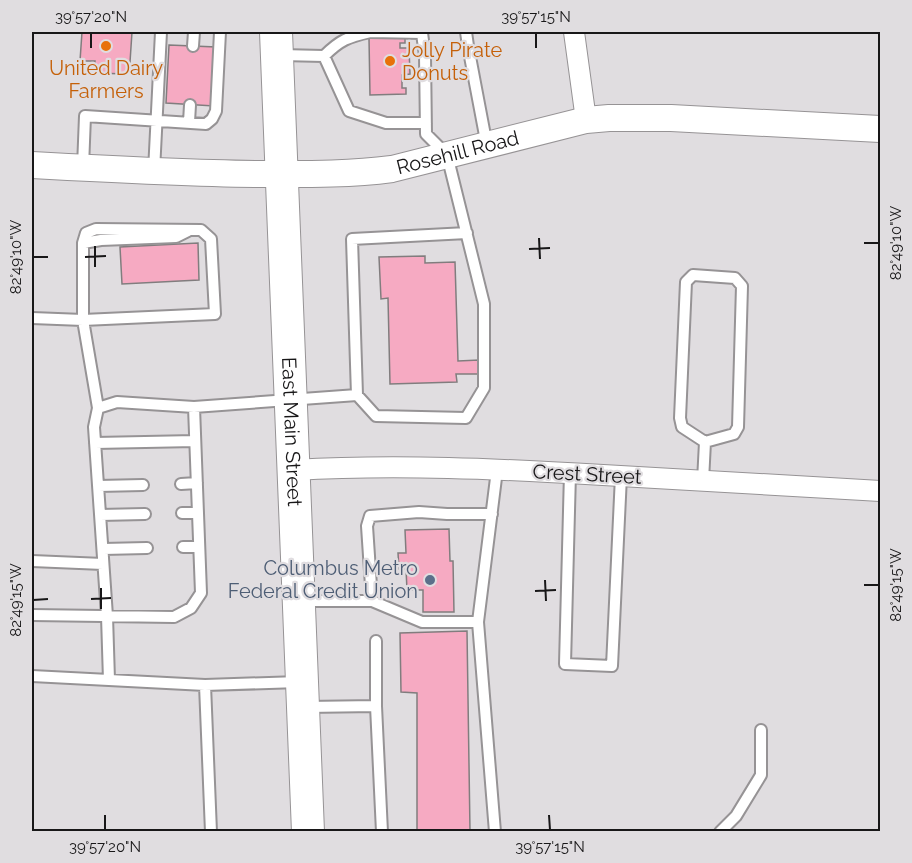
<svg xmlns="http://www.w3.org/2000/svg" width="912" height="863" font-family="Raleway,sans-serif">
	<rect width="100%" height="100%" fill="#e0dde0"/>
	<!-- building -->
	<path fill="#f6aac2" stroke="#817d7e" stroke-width="1.5" d="M82,32H132L130,62H127V74L94,73L95,61H80Z
		M405,37V43H400V48H409L410,74L402,75V88H406V94L370,95L369,38Z
		M169,45L216,47L214,106L166,103Z
		M198,243L199,280L122,284L120,247Z
		M425,256V263L455,262L458,361L479,360V374H456L457,382L390,384L388,298L381,299L379,257Z
		M449,529L450,561H453L454,612H423V590H407L406,569H399L398,553H406L405,530Z
		M467,631L470,831L417,832V693L401,692L400,633Z"/>
	<g fill="none" stroke-linecap="round" stroke-linejoin="round">
		<!-- service casing -->
		<g stroke="#969395" stroke-width="14">
			<path id="service" d="M371,32L422,33L425,56L426,134L447,155L484,304V388L466,418L376,416L357,395L352,239L467,233
				M466,32L468,46L487,146
				M193,46L194,32
				M281,55L324,56C340,40 348,37 370,32
				M324,56L349,111L386,123H426
				M189,122L190,105
				M83,167L85,116L206,124L212,119L216,111L220,32
				M154,171L161,32
				M96,229L201,230L211,239L215,314L83,320V243L86,233Z
				M83,243L101,240L176,237L188,231
				M32,318L83,320L98,408
				M95,443L195,441
				M570,473L565,664L612,666L621,476
				M703,481L705,442L734,434L738,427L742,286L735,278L693,275L686,282L680,418L682,427L705,442
				M181,484L197,483
				M98,486L143,485
				M182,513H198
				M100,515L145,514
				M183,547H199
				M103,549L147,548
				M32,561L103,564
				M302,601H372L422,622H478L497,470
				M372,601L367,526L370,516L419,512L447,514H492
				M32,615L174,617L191,608L201,593L194,407
				M478,622L495,832
				M376,641V706L382,832
				M32,676L205,685
				M109,680L107,616L94,427L98,408L117,402L194,407L357,395
				M306,707L376,706
				M211,832L205,685L299,682
				M720,832L736,816L761,775V730"/>
		</g>
		<!-- minor casing -->
		<g stroke="#969395" stroke-width="22">
			<path id="minor" d="M574,32L586,120
				M294,470C397,464 500,469 603,475C696,480 788,485 880,491"/>
		</g>
		<!-- tertiary casing -->
		<g stroke="#969395" stroke-width="28">
			<g id="tertiary">
				<path id="s1" d="M32,165C106,169 180,173 255,174C301,174 346,175 392,169L586,120L609,118H671L880,129"/>
			</g>
		</g>
		<!-- primary casing -->
		<g stroke="#969395" stroke-width="34">
			<g id="primary">
				<path id="s2" d="M276,32L308,832"/>
			</g>
		</g>
		<!-- service -->
		<use href="#service" stroke="#fff" stroke-width="10"/>
		<!-- minor -->
		<use href="#minor" stroke="#fff" stroke-width="20"/>
		<!-- tertiary -->
		<use href="#tertiary" stroke="#fff" stroke-width="26"/>
		<!-- primary -->
		<use href="#primary" stroke="#fff" stroke-width="32"/>
	</g>
	<!-- ticks -->
	<path fill="none" stroke="#181718" stroke-width="2" d="M91,33V48M536,33V48M539,238L540,259M864,243H879M95,246V267M529,249L550,248M33,257H48M85,257L106,256M545,580L546,601M864,585H879M101,588V609M535,591L556,590M91,599L111,598M33,600L48,599M105,815V830M549,815L550,830"/>
	<!-- markers -->
	<g fill="#e8710a" stroke="#e0dde0" stroke-width="2">
		<circle cx="106" cy="46" r="6"/>
		<circle cx="390" cy="61" r="6"/>
	</g>
	<circle fill="#5c6f8a" stroke="#e0dde0" stroke-width="2" cx="430" cy="580" r="6"/>
	<g text-anchor="middle" dominant-baseline="central" stroke-width="4.5" stroke-linejoin="round" paint-order="stroke">
		<!-- food labels -->
		<g font-size="20" fill="#c56008" stroke="#e0dde0" text-anchor="start">
			<text x="402" y="50">Jolly Pirate<tspan x="402" dy="23">Donuts</tspan></text>
			<text x="106" y="68" text-anchor="middle">United Dairy<tspan x="106" dy="23">Farmers</tspan></text>
		</g>
		<!-- street labels -->
		<g font-size="20" fill="#181718" stroke="#e0dde0">
			<text stroke="none"><textPath href="#s1" startOffset="428">Rosehill Road</textPath></text>
			<text stroke="none"><textPath href="#s2" startOffset="400">East Main Street</textPath></text>
			<text transform="translate(587 474) rotate(3)">Crest Street</text>
		</g>
		<!-- service labels -->
		<g font-size="20" fill="#4e5e75" stroke="#e0dde0" text-anchor="end">
			<text x="418" y="568">Columbus Metro<tspan x="418" dy="23">Federal Credit Union</tspan></text>
		</g>
	</g>
	<!-- border -->
	<rect width="912" height="863" fill="none" stroke="#e0dde0" stroke-width="66"/>
	<rect x="33" y="33" width="846" height="797" fill="none" stroke="#181718" stroke-width="2"/>
	<g font-size="15" text-anchor="middle" fill="#181718">
		<text x="91" y="22">39°57'20"N</text>
		<text x="536" y="22">39°57'15"N</text>
		<text transform="translate(896 243) rotate(-90)" y="5">82°49'10"W</text>
		<text transform="translate(16 257) rotate(-90)" y="5">82°49'10"W</text>
		<text transform="translate(896 585) rotate(-90)" y="5">82°49'15"W</text>
		<text transform="translate(16 600) rotate(-90)" y="5">82°49'15"W</text>
		<text x="105" y="852">39°57'20"N</text>
		<text x="550" y="852">39°57'15"N</text>
	</g>
</svg>
